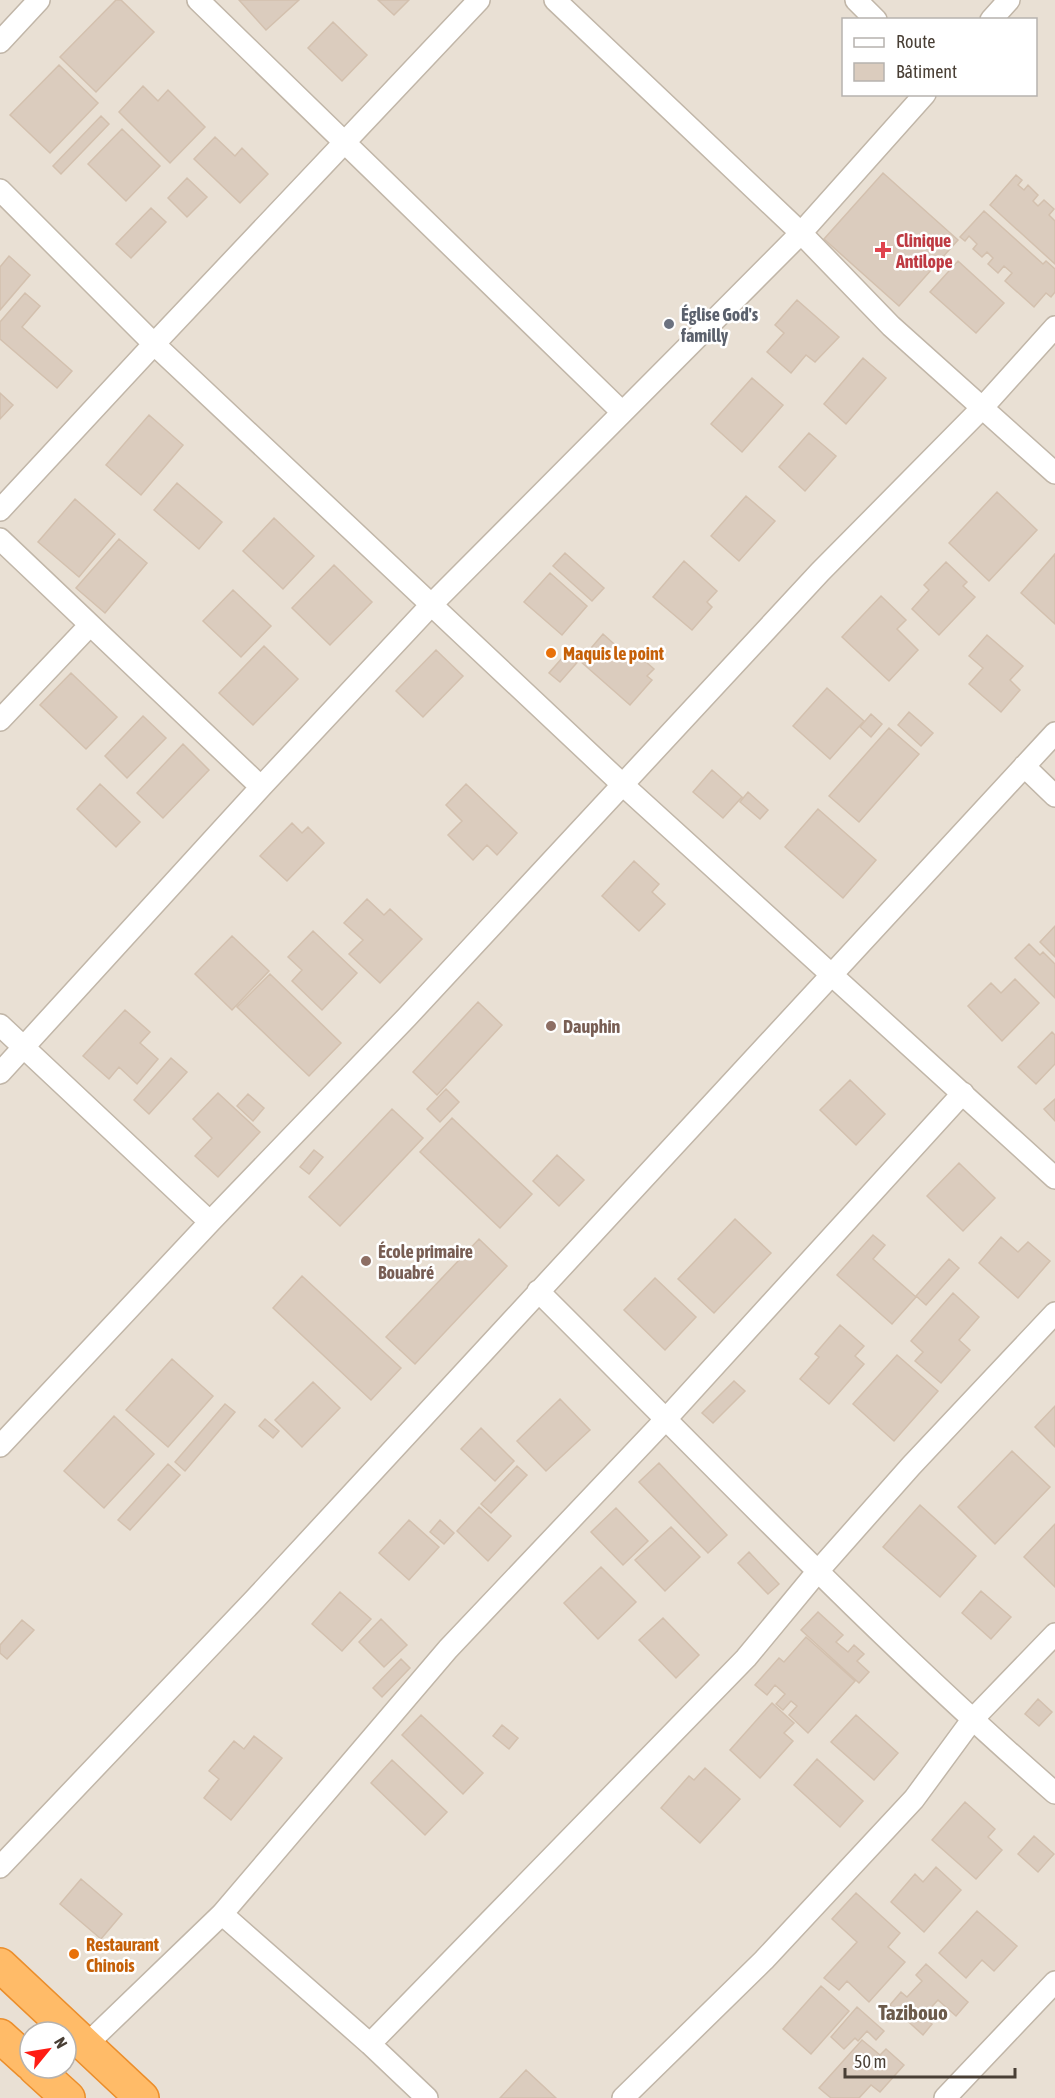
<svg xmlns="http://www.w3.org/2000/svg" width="1055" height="2098" font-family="'Asap Condensed',sans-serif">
	<rect width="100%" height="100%" fill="#f5efe7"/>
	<!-- residential -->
	<path fill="#e9e0d4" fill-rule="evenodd" d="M0,0H1055V2098H0ZM844,20H1036V94H844ZM30,2032H66V2068H30Z"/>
	<!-- building -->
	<path fill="#dbccbe" stroke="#d3c0ae" stroke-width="1.5" d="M116,0H121L154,32L96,92L60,57Z
		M239,0H299L266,30Z
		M378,0H409L394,15Z
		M333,22L367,55L342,81L308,48Z
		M59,65L98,103L50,153L10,115Z
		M143,86L158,101L168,90L205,127L170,163L119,112Z
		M101,116L109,124L61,174L53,166Z
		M122,129L160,166L126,201L88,164Z
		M215,137L235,156L242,148L268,174L240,203L194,159Z
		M883,173L958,240L899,306L824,239Z
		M1016,175L1022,180L1018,185L1024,190L1028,185L1038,195L1033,201L1038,206L1044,200L1054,209L1049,215L1055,221V264L990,205Z
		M187,178L207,197L187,217L168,198Z
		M151,208L166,222L131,258L116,244Z
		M984,211L1043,264L1046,261L1055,269V292L1051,297L1046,293L1034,307L1005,281L1012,273L1004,266L998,273L988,264L993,258L987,252L982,257L973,249L977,244L969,236L965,241L960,237Z
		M9,256L30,275L0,310V267Z
		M958,261L1004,303L976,333L930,292Z
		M25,293L40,306L22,327L72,371L57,388L0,339V322Z
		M797,300L839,337L815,362L806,355L791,373L767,352L784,333L775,325Z
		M863,358L886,378L846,424L824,404Z
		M752,378L783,405L742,452L711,424Z
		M0,393L13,405L0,419Z
		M149,415L183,445L141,495L106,465Z
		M809,433L836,456L805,491L779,467Z
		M177,483L222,522L199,549L154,510Z
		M997,492L1037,530L989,581L949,543Z
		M746,496L775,521L739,561L711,536Z
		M75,499L115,534L79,577L38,542Z
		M274,518L314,556L283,589L243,551Z
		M119,539L147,563L105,613L76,588Z
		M565,553L604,588L592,601L553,566Z
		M1055,554V624L1021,593Z
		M684,561L717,591L707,602L712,607L692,630L653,597Z
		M946,562L967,582L963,586L975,597L939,635L912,609L929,590L924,585Z
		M334,565L372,602L330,645L292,608Z
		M550,573L587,606L562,635L524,602Z
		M233,590L271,626L241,657L203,621Z
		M881,596L906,620L897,629L918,650L889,681L842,637Z
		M603,634L632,660L637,654L654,669L647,676L652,680L630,705L580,661Z
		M987,635L1023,666L1010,680L1020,690L1001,712L969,684L983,668L969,656Z
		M264,646L298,679L253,725L219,693Z
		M570,649L581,658L560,682L549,673Z
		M436,650L463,676L423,717L396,691Z
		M71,673L117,717L86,749L40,705Z
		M827,688L864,721L830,759L793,726Z
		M909,712L933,733L921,746L898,725Z
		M871,714L882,724L871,737L860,727Z
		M143,716L166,738L127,778L105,756Z
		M889,728L919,754L859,822L829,796Z
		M183,744L209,770L163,818L137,793Z
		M712,770L742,797L723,818L693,792Z
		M100,784L140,822L116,847L77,809Z
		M466,784L517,833L497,855L487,845L473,860L448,835L462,821L446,805Z
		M748,792L768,810L760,819L740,802Z
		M818,809L876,860L843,898L785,847Z
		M292,823L302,833L308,827L324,843L287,881L260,856Z
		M634,861L659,884L652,892L665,904L639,931L602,896Z
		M367,899L384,915L390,909L422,939L380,983L349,954L363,940L344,923Z
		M1055,926V957L1040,942Z
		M313,931L357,973L322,1010L292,981L302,970L288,957Z
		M232,936L269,971L232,1010L195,974Z
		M1029,944L1040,955L1043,952L1055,964V998L1015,958Z
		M270,974L341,1043L309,1076L237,1007Z
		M1015,979L1039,1003L1002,1041L968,1006L991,983L1001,993Z
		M478,1002L502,1025L437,1095L413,1072Z
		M125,1010L150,1032L140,1043L158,1059L137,1084L119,1067L109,1079L83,1056Z
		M1052,1032L1055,1035V1064L1036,1084L1018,1067Z
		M171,1058L187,1072L149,1114L134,1100Z
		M850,1080L885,1114L856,1145L820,1110Z
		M446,1089L459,1102L440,1122L427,1109Z
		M218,1093L260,1132L218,1177L195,1156L212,1138L193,1119Z
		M248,1094L264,1108L253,1121L237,1106Z
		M1055,1099V1121L1044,1109Z
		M392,1109L423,1138L340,1226L309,1197Z
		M452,1118L532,1194L500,1228L420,1152Z
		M314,1150L323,1157L309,1174L300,1167Z
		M557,1155L584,1180L559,1206L533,1181Z
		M959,1163L995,1198L963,1231L927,1196Z
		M735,1219L771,1253L714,1313L678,1279Z
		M873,1235L885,1245L873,1259L916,1297L892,1324L837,1275Z
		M1001,1237L1018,1252L1028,1242L1050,1261L1018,1298L979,1263Z
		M479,1239L507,1266L415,1364L386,1337Z
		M949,1259L959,1268L926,1305L916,1296Z
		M302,1276L401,1368L371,1400L273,1308Z
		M655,1278L696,1317L665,1350L624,1310Z
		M953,1293L979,1317L959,1340L970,1350L941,1383L915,1361L923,1352L911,1341Z
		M840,1325L864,1346L855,1356L864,1364L829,1404L800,1379L819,1357L815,1354Z
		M897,1355L938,1391L894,1441L853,1404Z
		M172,1359L213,1396L168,1447L126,1410Z
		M734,1381L745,1391L713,1423L702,1413Z
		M313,1382L340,1408L302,1447L275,1420Z
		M560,1399L590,1430L546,1471L517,1441Z
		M225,1404L235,1412L185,1471L175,1462Z
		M1055,1406V1447L1035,1427Z
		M114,1416L154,1454L104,1508L64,1471Z
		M265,1419L279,1431L273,1438L259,1426Z
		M481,1428L514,1461L495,1481L461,1449Z
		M1012,1451L1050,1487L995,1544L958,1507Z
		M659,1463L727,1535L708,1553L639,1482Z
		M168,1464L180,1475L130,1530L118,1520Z
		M517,1466L527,1475L491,1513L481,1504Z
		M920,1505L976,1556L940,1597L883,1547Z
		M479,1507L511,1536L488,1561L457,1531Z
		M616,1508L648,1541L623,1565L591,1532Z
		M409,1520L439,1547L409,1580L379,1553Z
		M440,1520L454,1533L444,1544L430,1532Z
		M1055,1524V1587L1024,1557Z
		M671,1527L700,1557L665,1591L635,1560Z
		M749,1552L779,1584L768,1594L738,1563Z
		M601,1567L636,1602L598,1639L564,1603Z
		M981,1591L1011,1617L991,1639L962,1613Z
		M340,1592L371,1619L342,1651L312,1624Z
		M818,1612L843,1635L836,1642L848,1652L854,1645L864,1654L857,1661L869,1672L859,1683L801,1630Z
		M663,1618L699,1655L676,1678L639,1640Z
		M381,1619L407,1645L384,1667L359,1642Z
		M22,1620L34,1630L7,1659L0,1653V1645Z
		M806,1637L855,1681L808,1733L789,1715L797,1706L791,1701L783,1710L776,1704L785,1694L775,1685L767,1695L755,1685L779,1658L784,1662Z
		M401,1659L410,1668L382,1697L373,1688Z
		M1038,1699L1052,1712L1039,1726L1025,1714Z
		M772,1703L794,1723L784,1733L793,1741L760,1778L730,1750Z
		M421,1715L483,1773L463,1794L402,1735Z
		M856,1715L898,1753L874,1780L831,1742Z
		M502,1725L518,1738L509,1749L493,1736Z
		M254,1736L282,1758L231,1820L204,1798L219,1779L209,1771L234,1741L244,1749Z
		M817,1759L863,1801L840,1827L794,1785Z
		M392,1760L447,1812L425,1835L371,1783Z
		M705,1768L740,1799L700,1843L661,1808L689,1776L694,1780Z
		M965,1802L995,1829L988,1837L1002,1850L976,1879L932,1840Z
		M1034,1836L1054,1854L1038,1872L1018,1854Z
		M936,1867L961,1890L924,1932L891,1902L915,1874L923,1882Z
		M81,1879L122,1914L101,1939L60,1904Z
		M856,1893L900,1933L888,1947L905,1962L869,2002L847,1981L839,1990L824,1978L857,1942L832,1919Z
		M977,1911L1017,1946L994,1971L982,1960L966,1978L939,1953Z
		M926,1964L968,2002L956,2016L938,2000L923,2016L932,2024L923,2035L890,2005L901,1992L907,1997L922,1981L916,1975Z
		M821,1986L849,2011L811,2054L783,2029Z
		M857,2007L884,2031L876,2040L867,2031L858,2041L855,2038L844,2049L831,2037Z
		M862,2040L880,2055L886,2049L904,2065L880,2092L871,2085L859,2098H831L819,2088Z
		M526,2070L556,2098H500Z"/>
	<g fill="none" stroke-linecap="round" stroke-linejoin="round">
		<!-- street casing -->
		<g stroke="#c1b6a8" stroke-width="24">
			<path id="street" d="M198,0L622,412
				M555,0L801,233L891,326L1055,473
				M856,0L876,20
				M991,20L1009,0
				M0,42L39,0
				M0,190L154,344L623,785L1055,1178
				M0,510L154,344L479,0
				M0,539L261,787
				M0,720L90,625
				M1024,766L1055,796
				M0,1025L210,1222
				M0,1073L261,787L432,604L801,233L925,94
				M538,1291C708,1460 874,1635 1055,1793
				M0,1446L210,1222L407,1017L820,572L983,407L1055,327
				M0,1867L255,1599L1055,733
				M222,1914L370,2044L427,2098
				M370,2044L746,1658L818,1571L911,1466L1055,1313
				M86,2045L222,1914L448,1649L666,1419L963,1093
				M623,2098L764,1960L914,1799L972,1720L1055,1634
				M945,2098L1055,1982"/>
		</g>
		<!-- highway casing -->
		<g stroke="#eb8e2b" stroke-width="36">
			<path id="highway" d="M0,1965L142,2098
				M0,2036L30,2063
				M35,2068L68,2098"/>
		</g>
		<!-- street -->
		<use href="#street" stroke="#fff" stroke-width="21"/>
		<!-- highway -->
		<use href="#highway" stroke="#ffbb68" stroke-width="33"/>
	</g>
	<!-- markers -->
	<path fill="#e0444e" stroke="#fff" stroke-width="2" d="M880 241h6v6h6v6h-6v6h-6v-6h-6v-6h6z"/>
	<circle fill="#6b7280" stroke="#fff" stroke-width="2" cx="669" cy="324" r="6"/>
	<g fill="#e8710a" stroke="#fff" stroke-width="2">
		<circle cx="551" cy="653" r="6"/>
		<circle cx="74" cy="1954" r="6"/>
	</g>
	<g fill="#8d6e63" stroke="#fff" stroke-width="2">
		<circle cx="551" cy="1026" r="6"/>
		<circle cx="366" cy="1261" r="6"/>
	</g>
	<g text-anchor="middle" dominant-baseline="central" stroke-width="5" stroke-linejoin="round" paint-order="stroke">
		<!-- health labels -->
		<g font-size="18" font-weight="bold" fill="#be3a42" stroke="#fff" text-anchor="start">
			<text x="896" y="240">Clinique<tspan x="896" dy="21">Antilope</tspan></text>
		</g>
		<!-- worship labels -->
		<g font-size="18" font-weight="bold" fill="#5b616d" stroke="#fff" text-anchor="start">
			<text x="681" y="314">Église God's<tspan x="681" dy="21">familly</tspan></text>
		</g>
		<!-- food labels -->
		<g font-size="18" font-weight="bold" fill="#c56008" stroke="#fff" text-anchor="start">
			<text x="563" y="653">Maquis le point</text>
			<text x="86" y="1944">Restaurant<tspan x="86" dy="21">Chinois</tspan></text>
		</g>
		<!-- education labels -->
		<g font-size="18" font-weight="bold" fill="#785e54" stroke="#fff" text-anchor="start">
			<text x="563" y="1026">Dauphin</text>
			<text x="378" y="1251">École primaire<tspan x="378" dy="21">Bouabré</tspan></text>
		</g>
		<!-- quarter labels -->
		<g font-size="21" font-weight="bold" fill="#6c5b4b" stroke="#fff">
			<text x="913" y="2012">Tazibouo</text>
		</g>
	</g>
	<!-- legend -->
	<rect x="842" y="18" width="195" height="78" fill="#ffffff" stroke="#b6b2ae" stroke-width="1.5"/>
	<rect x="854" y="38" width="30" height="9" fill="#ffffff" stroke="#b6b2ae" stroke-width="1.5"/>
	<text x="896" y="48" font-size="18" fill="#493f35">Route</text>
	<rect x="854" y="63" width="30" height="18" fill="#dbccbe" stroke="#b6b2ae" stroke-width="1.5"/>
	<text x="896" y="78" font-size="18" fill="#493f35">Bâtiment</text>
	<!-- north arrow -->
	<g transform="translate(48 2050) rotate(60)"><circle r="28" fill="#ffffff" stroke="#b6b2ae" stroke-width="1.5"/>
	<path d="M0-4.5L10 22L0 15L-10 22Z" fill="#ff1c14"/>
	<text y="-9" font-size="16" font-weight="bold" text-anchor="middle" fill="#493f35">N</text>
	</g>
	<!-- scale -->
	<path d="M845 2068v9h170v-9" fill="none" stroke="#493f35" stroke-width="3"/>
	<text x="854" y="2068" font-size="18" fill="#493f35" stroke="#ffffff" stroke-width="4.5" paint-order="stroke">50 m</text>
</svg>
